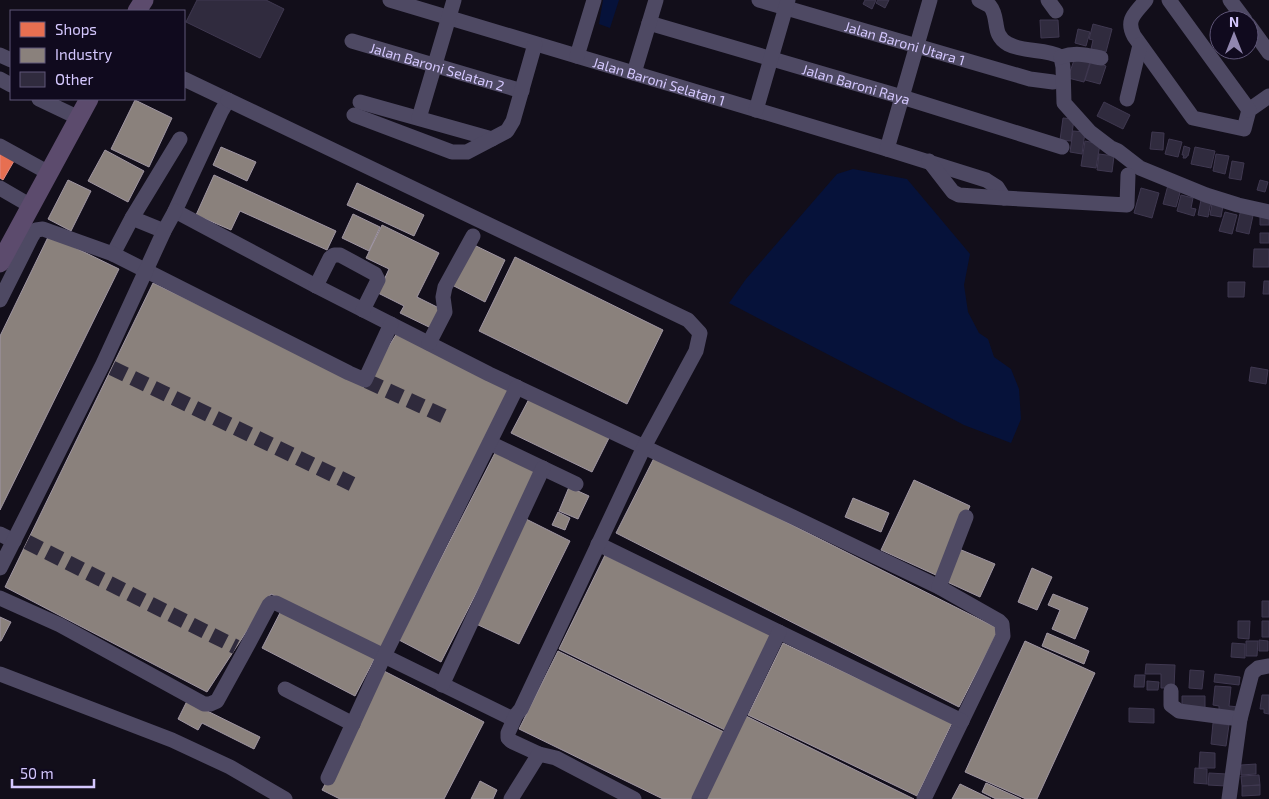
<svg xmlns="http://www.w3.org/2000/svg" width="1269" height="799" font-family="'Exo 2',sans-serif">
	<rect width="100%" height="100%" fill="#120e1a"/>
	<!-- water -->
	<path fill="#06123a" d="M603,0H619L610,28L599,24Z
		M853,169L907,179L970,254L964,285L968,312L979,333L988,339L994,357L1011,369L1019,389L1021,419L1011,443L964,425L729,303L746,279L837,174Z"/>
	<!-- shops -->
	<path fill="#e76f51" stroke="#e28a85" d="M0,153L14,161L3,180L0,178Z"/>
	<!-- industry -->
	<path fill="#8a817c" stroke="#a096a3" d="M135,100L172,118L149,167L111,149Z
		M221,147L256,162L247,181L213,165Z
		M105,150L144,171L128,202L88,181Z
		M214,175L336,231L327,250L240,211L231,230L196,215Z
		M68,180L91,191L71,231L48,219Z
		M357,183L424,215L414,236L347,205Z
		M353,214L380,227L369,251L342,238Z
		M382,225L439,253L417,297L441,309L431,328L400,313L404,306L378,293L389,269L366,258Z
		M49,235L119,269L0,510V336Z
		M472,244L505,260L485,302L452,285Z
		M515,257L663,330L627,404L479,331Z
		M153,283L365,384L397,333L510,387L385,651L271,594L207,692L5,587Z
		M530,397L610,436L592,472L511,433Z
		M497,449L539,471L441,662L399,640Z
		M655,456L999,629L959,707L616,533Z
		M914,480L970,506L938,576L881,550Z
		M569,487L589,496L578,519L559,511Z
		M853,498L889,513L881,532L845,517Z
		M558,512L570,518L565,530L552,525Z
		M526,519L570,541L519,644L474,623Z
		M959,549L995,564L980,597L945,581Z
		M605,555L774,636L727,731L559,649Z
		M1032,568L1052,577L1037,610L1018,602Z
		M1053,594L1088,608L1075,639L1052,629L1060,610L1048,605Z
		M283,607L376,656L355,696L262,648Z
		M0,617L11,622L1,641H0Z
		M1047,633L1089,651L1084,664L1042,646Z
		M1025,641L1095,673L1037,799H1026L965,772Z
		M783,643L952,723L917,796L748,715Z
		M558,651L726,733L694,799H663L519,729Z
		M384,671L484,722L444,799H340L322,790Z
		M187,701L260,737L254,749L202,723L198,730L178,719Z
		M746,716L914,799H705Z
		M480,781L497,790L493,799H471Z
		M986,783L1021,799H996L982,792Z
		M960,784L991,799H952Z"/>
	<!-- building -->
	<path fill="#302b3e" stroke="#3f3850" d="M197,0H266L284,9L260,58L186,22Z
		M865,0H876L872,9L863,4Z
		M878,0H889L885,8L876,3Z
		M1040,20H1058L1059,37L1041,38Z
		M1093,24L1112,29L1106,52L1091,49L1093,40L1089,39Z
		M1078,29L1090,32L1086,46L1075,43Z
		M1075,57L1090,62L1084,82L1068,78Z
		M1091,61L1106,66L1100,84L1085,80Z
		M1104,102L1130,115L1123,129L1097,116Z
		M1063,118L1074,119L1071,141L1060,140Z
		M1073,131L1085,132L1082,154L1070,152Z
		M1152,132L1164,133L1163,150L1150,149Z
		M1169,139L1182,142L1178,157L1165,154Z
		M1085,141L1100,144L1096,168L1081,166Z
		M1184,146L1190,148L1188,156H1187L1186,158H1183L1184,155H1182Z
		M1195,147L1215,151L1211,168L1191,164Z
		M1099,154L1114,156L1112,172L1097,170Z
		M1216,154L1229,156L1225,174L1213,171Z
		M1232,161L1244,163L1241,180L1229,178Z
		M1260,180L1268,182L1265,192L1257,190Z
		M1168,185L1181,189L1176,207L1163,204Z
		M1141,188L1159,193L1152,218L1134,213Z
		M1181,195L1193,198L1191,208L1196,209L1194,216L1177,211Z
		M1201,200L1211,202L1208,217L1198,215Z
		M1212,204L1223,206L1221,217L1210,215Z
		M1241,209L1254,211L1249,234L1236,231Z
		M1225,212L1237,215L1232,234L1219,231Z
		M1260,215H1269V225H1260Z
		M1260,233H1269V243H1260Z
		M1254,249H1269V267H1253Z
		M1264,281H1269V294H1263Z
		M1228,282H1245L1244,297H1228Z
		M1251,367L1268,370L1266,384L1249,381Z
		M1262,601H1269V617H1262Z
		M1238,621H1250L1249,639L1238,638Z
		M1262,621H1269V637H1262Z
		M1259,640L1268,641V651H1259Z
		M1246,641H1258L1257,656H1246Z
		M1232,643L1245,644V658L1231,657Z
		M1146,664L1175,665L1174,688H1161V674H1145Z
		M1190,670L1204,671L1202,689L1189,688Z
		M1215,674L1240,677L1239,685L1214,682Z
		M1135,675H1145L1144,687H1134Z
		M1147,681L1159,682L1158,690H1147Z
		M1215,686L1231,687L1229,706L1239,707V714L1219,712V706L1213,705Z
		M1262,695H1269V714L1264,713V709H1260Z
		M1182,696H1205V709L1182,708Z
		M1129,708L1154,709V723L1129,722Z
		M1213,723L1229,725L1226,746L1211,744Z
		M1200,752L1215,753V768H1199Z
		M1256,764V774L1241,775V765Z
		M1195,768L1207,769V784L1194,783Z
		M1209,773L1227,774L1226,786L1208,785Z
		M1259,775L1260,785L1242,786L1241,776Z
		M1260,785V795L1242,796V786Z"/>
	<g fill="none" stroke-linecap="round" stroke-linejoin="round">
		<!-- minor-tunnel -->
		<path stroke="#2f2a3c" stroke-width="15" stroke-dasharray="15 8" stroke-linecap="butt" d="M112,368L352,484
			M367,381L450,419
			M27,542L236,647"/>
		<!-- minor -->
		<g stroke="#4e4963" stroke-width="15">
			<path id="s1" d="M390,0L887,149L986,180L997,187L1004,198"/>
			<path id="s2" d="M759,0L1030,79L1053,82"/>
			<path d="M979,0C982,2 987,4 990,6C1000,18 991,35 1008,44C1025,53 1045,48 1061,57L1063,67L1064,103L1090,132L1111,148L1118,151L1140,168L1206,195L1238,205L1269,212"/>
			<path d="M1048,0L1056,11"/>
			<path d="M1146,0C1136,13 1125,19 1134,36L1193,118L1244,129L1249,110L1269,96"/>
			<path d="M1169,0L1249,110"/>
			<path d="M1230,0L1245,20"/>
			<path id="s3" d="M649,23L902,97L1062,147"/>
			<path d="M1249,25L1269,53"/>
			<path id="s4" d="M352,41L522,91"/>
			<path d="M0,55L11,60"/>
			<path d="M577,56L594,0"/>
			<path d="M1061,57C1076,52 1086,55 1101,58"/>
			<path d="M634,73L656,0"/>
			<path d="M0,79L11,85"/>
			<path d="M184,79L228,100L221,112L175,211L316,286L489,374L793,517L939,587L999,621L1002,624L1003,636L924,799"/>
			<path d="M39,99L79,118"/>
			<path d="M1127,99L1140,45"/>
			<path d="M360,102L492,139"/>
			<path d="M756,110L788,0"/>
			<path d="M354,115L452,152H467L507,131L513,121L535,44"/>
			<path d="M419,118L454,0"/>
			<path d="M0,146L49,173"/>
			<path d="M887,149L930,0"/>
			<path d="M929,161L953,192L959,195L1004,198L1127,205L1128,175"/>
			<path d="M0,188L31,206"/>
			<path d="M132,218L164,231"/>
			<path d="M113,254L132,218L180,139"/>
			<path d="M316,286L330,258L334,255H340L375,274L378,280L363,310"/>
			<path d="M0,300L32,236L36,230L43,229L113,254L349,373L365,380L391,324"/>
			<path d="M429,343L445,312L443,297L445,287L473,236"/>
			<path d="M490,443L576,484"/>
			<path d="M0,534L14,541"/>
			<path d="M598,544L962,721"/>
			<path d="M0,568L103,364L164,231L175,211"/>
			<path d="M939,587L966,517"/>
			<path d="M0,598L60,625L204,704H210L217,701L244,652L269,605L271,603H276L511,718L516,715L521,709L644,447L696,351L700,333L688,320L228,100"/>
			<path d="M0,674L172,740L230,767L285,799"/>
			<path d="M442,685L543,468"/>
			<path d="M285,689L353,724"/>
			<path d="M1171,691V705L1179,711L1240,719"/>
			<path d="M516,715L508,733V738L511,741L539,754"/>
			<path d="M328,778L384,656L517,387"/>
			<path d="M511,799L539,754L556,758L634,799"/>
			<path d="M699,799L779,632"/>
			<path d="M1229,799L1240,719L1252,673L1258,668L1269,666"/>
		</g>
		<!-- major -->
		<path stroke="#5c4b6d" stroke-width="19" d="M137,11L144,0
			M0,263L89,99"/>
	</g>
	<g text-anchor="middle" dominant-baseline="central" stroke-width="5" stroke-linejoin="round" paint-order="stroke">
		<!-- street labels -->
		<g font-size="14" fill="#d5c8ff" stroke="#100a1e">
			<text stroke="none"><textPath href="#s2" startOffset="152">Jalan Baroni Utara 1</textPath></text>
			<text stroke="none"><textPath href="#s4" startOffset="89">Jalan Baroni Selatan 2</textPath></text>
			<text stroke="none"><textPath href="#s1" startOffset="281">Jalan Baroni Selatan 1</textPath></text>
			<text stroke="none"><textPath href="#s3" startOffset="216">Jalan Baroni Raya</textPath></text>
		</g>
	</g>
	<!-- legend -->
	<rect x="10" y="10" width="175" height="90" fill="#100a1e" stroke="#5f5678"/>
	<rect x="20" y="22" width="25" height="15" fill="#e76f51" stroke="#5f5678"/>
	<text x="55" y="35" font-size="15" fill="#d5c8ff">Shops</text>
	<rect x="20" y="48" width="25" height="15" fill="#8a817c" stroke="#5f5678"/>
	<text x="55" y="60" font-size="15" fill="#d5c8ff">Industry</text>
	<rect x="20" y="72" width="25" height="15" fill="#302b3e" stroke="#5f5678"/>
	<text x="55" y="85" font-size="15" fill="#d5c8ff">Other</text>
	<!-- north arrow -->
	<g transform="translate(1234 35)"><circle r="24" fill="#100a1e" stroke="#5f5678"/>
	<path d="M0-4L9 19L0 12L-9 19Z" fill="#9187af"/>
	<text y="-8" font-size="14" font-weight="bold" text-anchor="middle" fill="#d5c8ff">N</text>
	</g>
	<!-- scale -->
	<path d="M12 779v8h82v-8" fill="none" stroke="#d5c8ff" stroke-width="2.5"/>
	<text x="20" y="779" font-size="15" fill="#d5c8ff" stroke="#100a1e" stroke-width="4" paint-order="stroke">50 m</text>
</svg>
